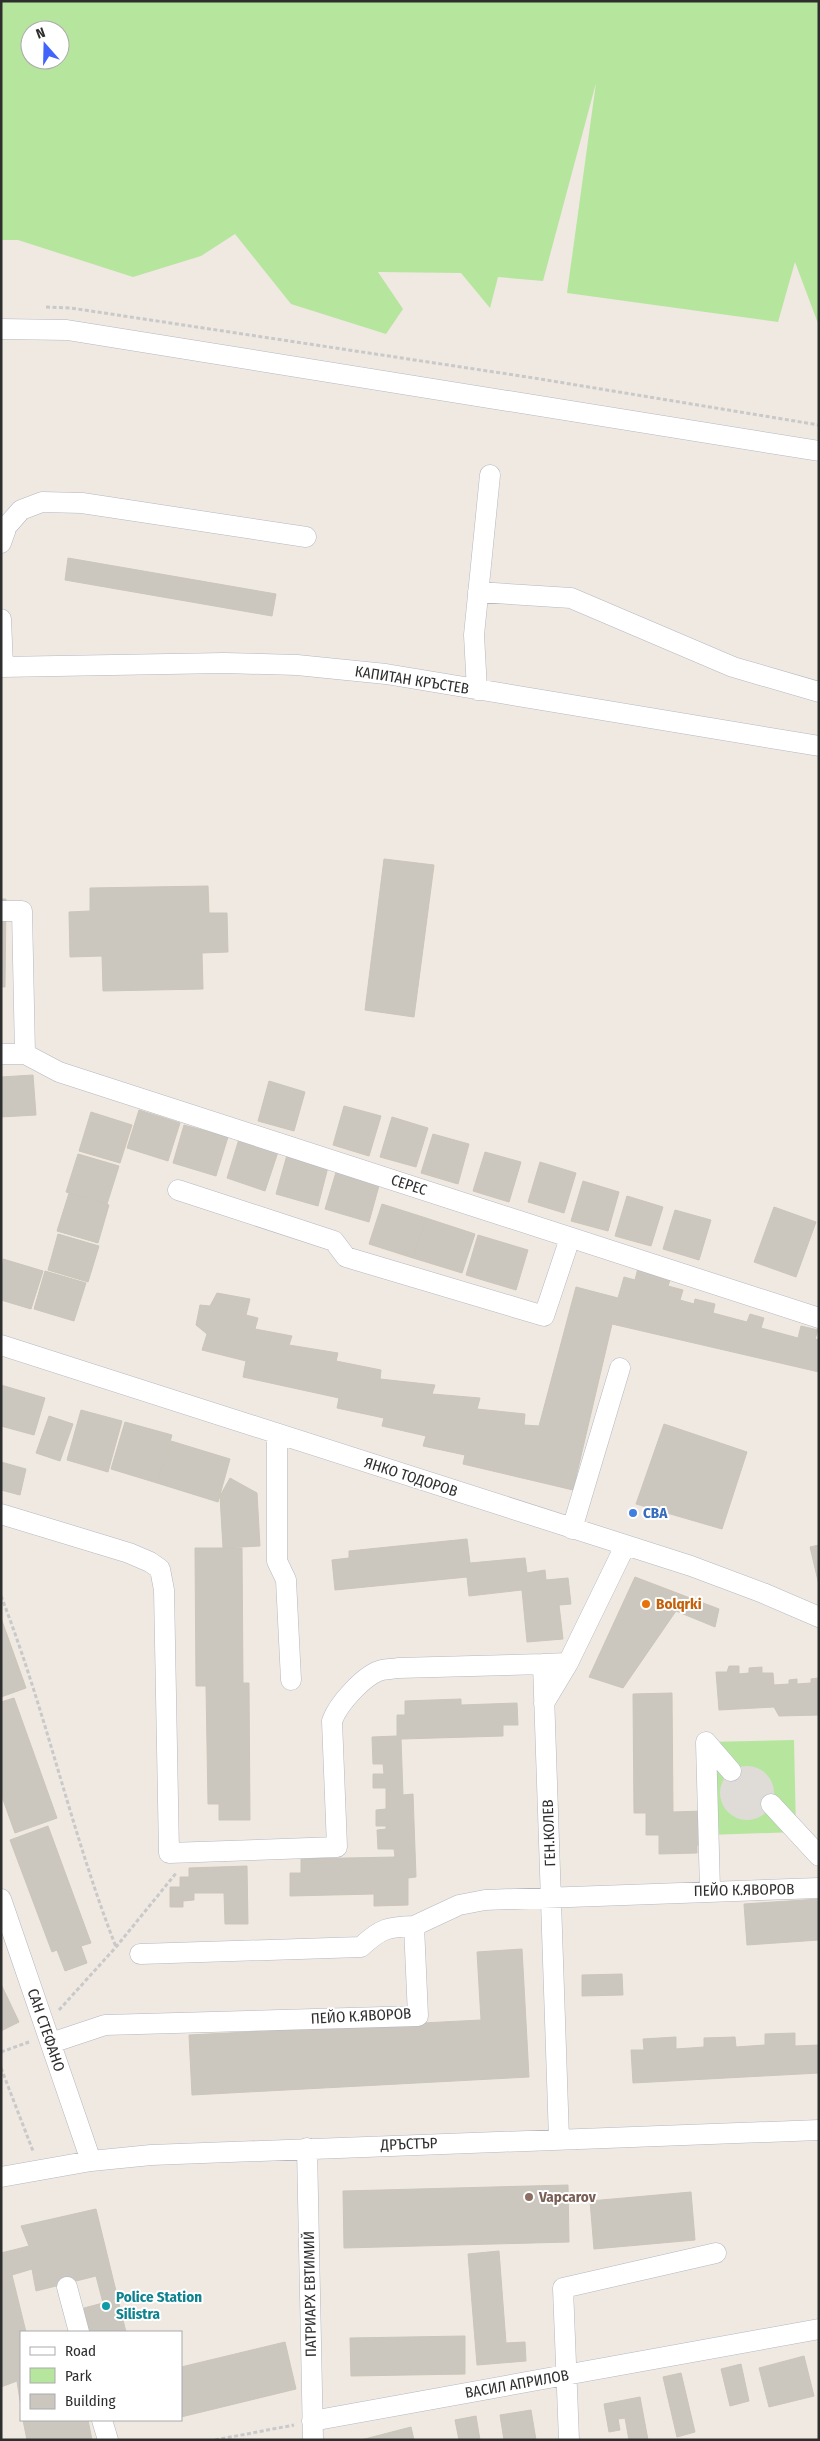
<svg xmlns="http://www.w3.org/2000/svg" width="820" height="2441" font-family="'Fira Sans Condensed',sans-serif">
	<rect width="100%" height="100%" fill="#efe9e1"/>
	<!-- green -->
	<path fill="#b6e59e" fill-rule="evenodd" d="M1,1H819V326L795,262L778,322L567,293L596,83L543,281L498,277L490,308L461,273L378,272L403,309L386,334L291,304L235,234L201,256L133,277L18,240H1ZM30,30H60V60H30Z
		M794,1740L796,1832L709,1835L706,1742Z"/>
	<!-- plaza -->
	<path fill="#dfdcd8" d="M720 1793a27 27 0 1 1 54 0a27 27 0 1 1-54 0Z"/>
	<!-- building -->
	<path fill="#cbc7bf" stroke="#cbc5ba" d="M68,558L276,594L272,616L65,580Z
		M384,859L434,865L414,1017L365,1010Z
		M208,886L209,913H227L228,952L202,953L203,989L103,991L102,956L70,957L69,912L90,911V888Z
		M1,899H6L5,987H1Z
		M33,1075L36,1115L1,1117V1077Z
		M269,1081L305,1092L294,1131L258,1121Z
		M344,1106L381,1116L369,1156L333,1145Z
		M139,1110L180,1123L168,1161L127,1148Z
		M91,1112L132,1125L120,1163L79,1151Z
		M392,1117L428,1128L416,1167L380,1157Z
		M184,1125L228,1137L216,1176L173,1163Z
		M433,1134L469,1144L458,1184L421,1173Z
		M239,1139L278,1152L265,1191L227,1178Z
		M485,1152L521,1162L509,1202L473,1191Z
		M78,1154L119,1166L107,1204L66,1192Z
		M287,1155L328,1167L318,1206L276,1194Z
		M540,1162L576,1173L564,1213L528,1202Z
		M337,1169L380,1182L369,1222L325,1209Z
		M583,1181L619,1192L608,1231L571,1221Z
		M69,1193L109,1205L98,1243L57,1231Z
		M627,1196L663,1207L651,1246L615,1236Z
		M382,1204L426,1218L413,1258L369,1244Z
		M774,1207L816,1222L796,1277L754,1262Z
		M675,1210L711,1220L699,1260L663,1249Z
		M426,1218L475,1234L462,1273L413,1258Z
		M58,1234L99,1246L88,1282L48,1270Z
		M478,1235L528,1250L516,1290L466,1275Z
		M3,1259L43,1271L31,1309L1,1300Z
		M638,1268L671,1277L668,1286L683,1290L680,1300L694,1304L695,1299L715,1304L713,1313L747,1322L750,1314L764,1318L761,1328L798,1338L801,1326L818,1330L815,1339L819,1340V1372L612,1324L573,1490L463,1464L465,1455L423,1446L426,1436L382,1426L384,1418L337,1408L339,1398L243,1377L246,1361L202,1350L207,1334L196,1325L200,1305L210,1306L217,1293L250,1299L246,1315L258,1318L255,1329L292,1336L289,1345L338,1353L336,1361L381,1370L380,1379L435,1385L432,1394L480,1398L477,1409L525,1414L524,1425L539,1426L576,1287L618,1298L624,1277L635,1280Z
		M45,1271L86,1283L74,1321L34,1309Z
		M1,1385L45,1398L34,1435L1,1426Z
		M81,1410L122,1421L108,1472L67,1460Z
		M49,1416L73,1424L60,1461L36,1453Z
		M125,1422L172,1435L157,1483L111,1469Z
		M664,1424L747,1452L722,1529L636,1504Z
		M171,1441L230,1459L218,1502L157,1483Z
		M1,1462L26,1469L20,1495L1,1490Z
		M230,1478L257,1493L260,1546L223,1548L220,1496Z
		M467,1539L470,1563L525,1558L527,1573L545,1570L546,1580L568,1578L571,1604L559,1605L563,1639L527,1642L522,1590L469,1596L467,1577L335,1590L332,1560L349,1558V1551Z
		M819,1545V1585L810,1547Z
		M195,1548H242L243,1683H249L250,1820H219V1804H208L206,1686H196Z
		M635,1577L719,1609L715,1627L676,1611L623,1688L589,1677Z
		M1,1618L26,1688L1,1697Z
		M729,1666H739V1674L749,1673V1668L762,1667V1673H773L774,1685L789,1684V1680L797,1679V1684L811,1683V1679L818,1678L819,1715L779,1716L774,1707L719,1710L716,1672H727Z
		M672,1693L673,1812L703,1811L704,1845H697V1853L659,1854V1835H646V1813H634L633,1694Z
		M14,1698L57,1818L15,1833L1,1794V1702Z
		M461,1699V1705L517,1703L518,1725H503V1736L401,1739L403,1795L413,1794L416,1877L408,1878V1905L374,1906V1894L290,1896V1873H301V1859L395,1857L394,1849H378L377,1830L386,1829V1826H376V1810L386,1809V1788H373V1774H384L383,1764H373L372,1737L397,1736V1715H405V1701Z
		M48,1826L91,1943L81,1946L87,1963L65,1971L57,1950L52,1952L10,1840Z
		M247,1866L248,1924H225L224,1893H194V1900L183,1901V1907H170V1887H180V1877H189V1868Z
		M819,1899V1940L747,1945L744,1904Z
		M522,1949L529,2077L192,2095L189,2035L481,2020L477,1952Z
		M622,1974L623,1995L582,1996V1975Z
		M1,1984L19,2022L1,2031Z
		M795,2033V2046L819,2045V2073L633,2083L631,2050H644L643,2039L676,2037V2049L704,2047V2038L735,2037L736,2047L765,2045V2034Z
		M568,2185L569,2242L344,2248L343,2191Z
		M691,2192L695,2240L594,2249L590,2201Z
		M96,2209L126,2332H88L84,2308L103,2303L96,2276L36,2291L32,2269L12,2275L26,2332H21V2407L17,2381L1,2387V2253L29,2246L21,2226Z
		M499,2251L506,2343L525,2342L526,2361L477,2365L468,2254Z
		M465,2336V2374L351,2376L350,2338Z
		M285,2342L296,2389L181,2417V2367Z
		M804,2356L814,2396L769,2407L759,2368Z
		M741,2364L749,2401L730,2406L721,2369Z
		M681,2373L695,2432L677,2437L663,2377Z
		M640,2397L648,2440H629L625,2418L618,2419L620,2430L609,2432L604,2404Z
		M531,2410L536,2440H504L500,2415Z
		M476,2416L480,2440H459L455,2420Z
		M23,2420H88L92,2440H27Z
		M411,2427L414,2440H361Z"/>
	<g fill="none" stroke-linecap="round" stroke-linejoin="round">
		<!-- minor casing -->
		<g stroke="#b4b7c1" stroke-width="21">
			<path id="minor" d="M1,329L67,330L819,451
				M1,543L7,526L21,510L42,502L82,503L306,537
				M478,592L571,598L733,667L819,692
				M1,619L3,667
				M1,667L224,663L297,665L386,674L819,746
				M477,690L474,635L490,475
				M1,911H22L25,1054
				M1,1054H25L59,1072L819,1318
				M178,1190L334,1241L346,1257L544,1316L570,1238
				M1,1345L691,1566L763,1593L819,1617
				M277,1434V1561L286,1580L291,1680
				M1,1514L129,1553L150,1562L160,1569L164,1590L169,1853L337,1847L332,1721C338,1704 365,1674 382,1670C387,1669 393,1669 398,1668L543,1664
				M572,1529L620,1368
				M544,1703L568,1663L625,1546
				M771,1804L819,1856
				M710,1890L706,1742L731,1771
				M1,1899L91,2161
				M140,1954L361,1947C381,1928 388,1927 414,1926
				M51,2043L105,2025L418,2016L414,1926L459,1905L485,1900L819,1888
				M559,2139L543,1664L568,1663
				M307,2148L313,2440
				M1,2177L91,2161L151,2155L819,2130
				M67,2287L79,2332
				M102,2420L108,2440
				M312,2421L819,2329
				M569,2440L563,2288L716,2253"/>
		</g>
		<!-- path -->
		<path stroke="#c9c9c9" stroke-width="3" stroke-dasharray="4 2.5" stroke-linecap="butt" d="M46,307L71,308L534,378L819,425
			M1,1596C46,1711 71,1832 116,1947
			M59,2010L116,1947L177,1872
			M1,2052L29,2042
			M1,2068L33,2151
			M215,2440L294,2425"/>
		<!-- minor -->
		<use href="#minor" stroke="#fff" stroke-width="20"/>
	</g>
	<!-- markers -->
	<circle fill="#3f7fe0" stroke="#fff" stroke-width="2" cx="633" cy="1513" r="5"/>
	<circle fill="#e8710a" stroke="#fff" stroke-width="2" cx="646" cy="1604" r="5"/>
	<circle fill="#8d6e63" stroke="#fff" stroke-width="2" cx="529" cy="2197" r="5"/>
	<circle fill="#0f9aa8" stroke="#fff" stroke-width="2" cx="106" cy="2306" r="5"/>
	<g text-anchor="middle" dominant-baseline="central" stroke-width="4" stroke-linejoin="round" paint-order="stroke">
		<!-- street labels -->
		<g font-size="15" fill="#2e2e2e" stroke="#fff">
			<text transform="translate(412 680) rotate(9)">КАПИТАН КРЪСТЕВ</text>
			<text transform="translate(409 1185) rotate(18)">СЕРЕС</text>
			<text transform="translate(411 1477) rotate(18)">ЯНКО ТОДОРОВ</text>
			<text transform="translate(549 1833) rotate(-92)">ГЕН.КОЛЕВ</text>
			<text transform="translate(744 1890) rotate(-1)">ПЕЙО К.ЯВОРОВ</text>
			<text transform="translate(361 2016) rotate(-3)">ПЕЙО К.ЯВОРОВ</text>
			<text transform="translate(46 2030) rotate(71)">САН СТЕФАНО</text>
			<text transform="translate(409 2144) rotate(-2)">ДРЪСТЪР</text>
			<text transform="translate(310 2294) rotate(-91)">ПАТРИАРХ ЕВТИМИЙ</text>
			<text transform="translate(517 2384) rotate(-10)">ВАСИЛ АПРИЛОВ</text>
		</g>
		<!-- shop labels -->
		<g font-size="15" font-weight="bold" fill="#366cbe" stroke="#fff" text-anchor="start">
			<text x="643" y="1513">CBA</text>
		</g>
		<!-- food labels -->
		<g font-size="15" font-weight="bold" fill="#c56008" stroke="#fff" text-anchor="start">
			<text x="656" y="1604">Bolqrki</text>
		</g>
		<!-- education labels -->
		<g font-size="15" font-weight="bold" fill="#785e54" stroke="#fff" text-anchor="start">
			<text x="539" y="2197">Vapcarov</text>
		</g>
		<!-- culture labels -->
		<g font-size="15" font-weight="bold" fill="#0d838f" stroke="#fff" text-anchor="start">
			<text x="116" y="2297">Police Station<tspan x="116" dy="17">Silistra</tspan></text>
		</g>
	</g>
	<!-- border -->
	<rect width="820" height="2441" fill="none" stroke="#2e2e2e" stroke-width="5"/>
	<!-- legend -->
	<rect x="20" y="2331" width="162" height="90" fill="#ffffff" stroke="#ababab"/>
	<rect x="30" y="2347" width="25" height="8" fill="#ffffff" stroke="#ababab"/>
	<text x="65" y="2356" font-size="15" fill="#2e2e2e">Road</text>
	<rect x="30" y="2368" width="25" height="15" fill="#b6e59e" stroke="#ababab"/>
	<text x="65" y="2381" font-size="15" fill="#2e2e2e">Park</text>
	<rect x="30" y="2394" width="25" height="15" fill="#cbc7bf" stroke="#ababab"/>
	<text x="65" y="2406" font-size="15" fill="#2e2e2e">Building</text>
	<!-- north arrow -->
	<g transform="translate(45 45) rotate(340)"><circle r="24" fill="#ffffff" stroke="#ababab"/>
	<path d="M0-4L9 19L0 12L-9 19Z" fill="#4264fb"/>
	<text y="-8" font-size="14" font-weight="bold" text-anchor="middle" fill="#2e2e2e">N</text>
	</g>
</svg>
